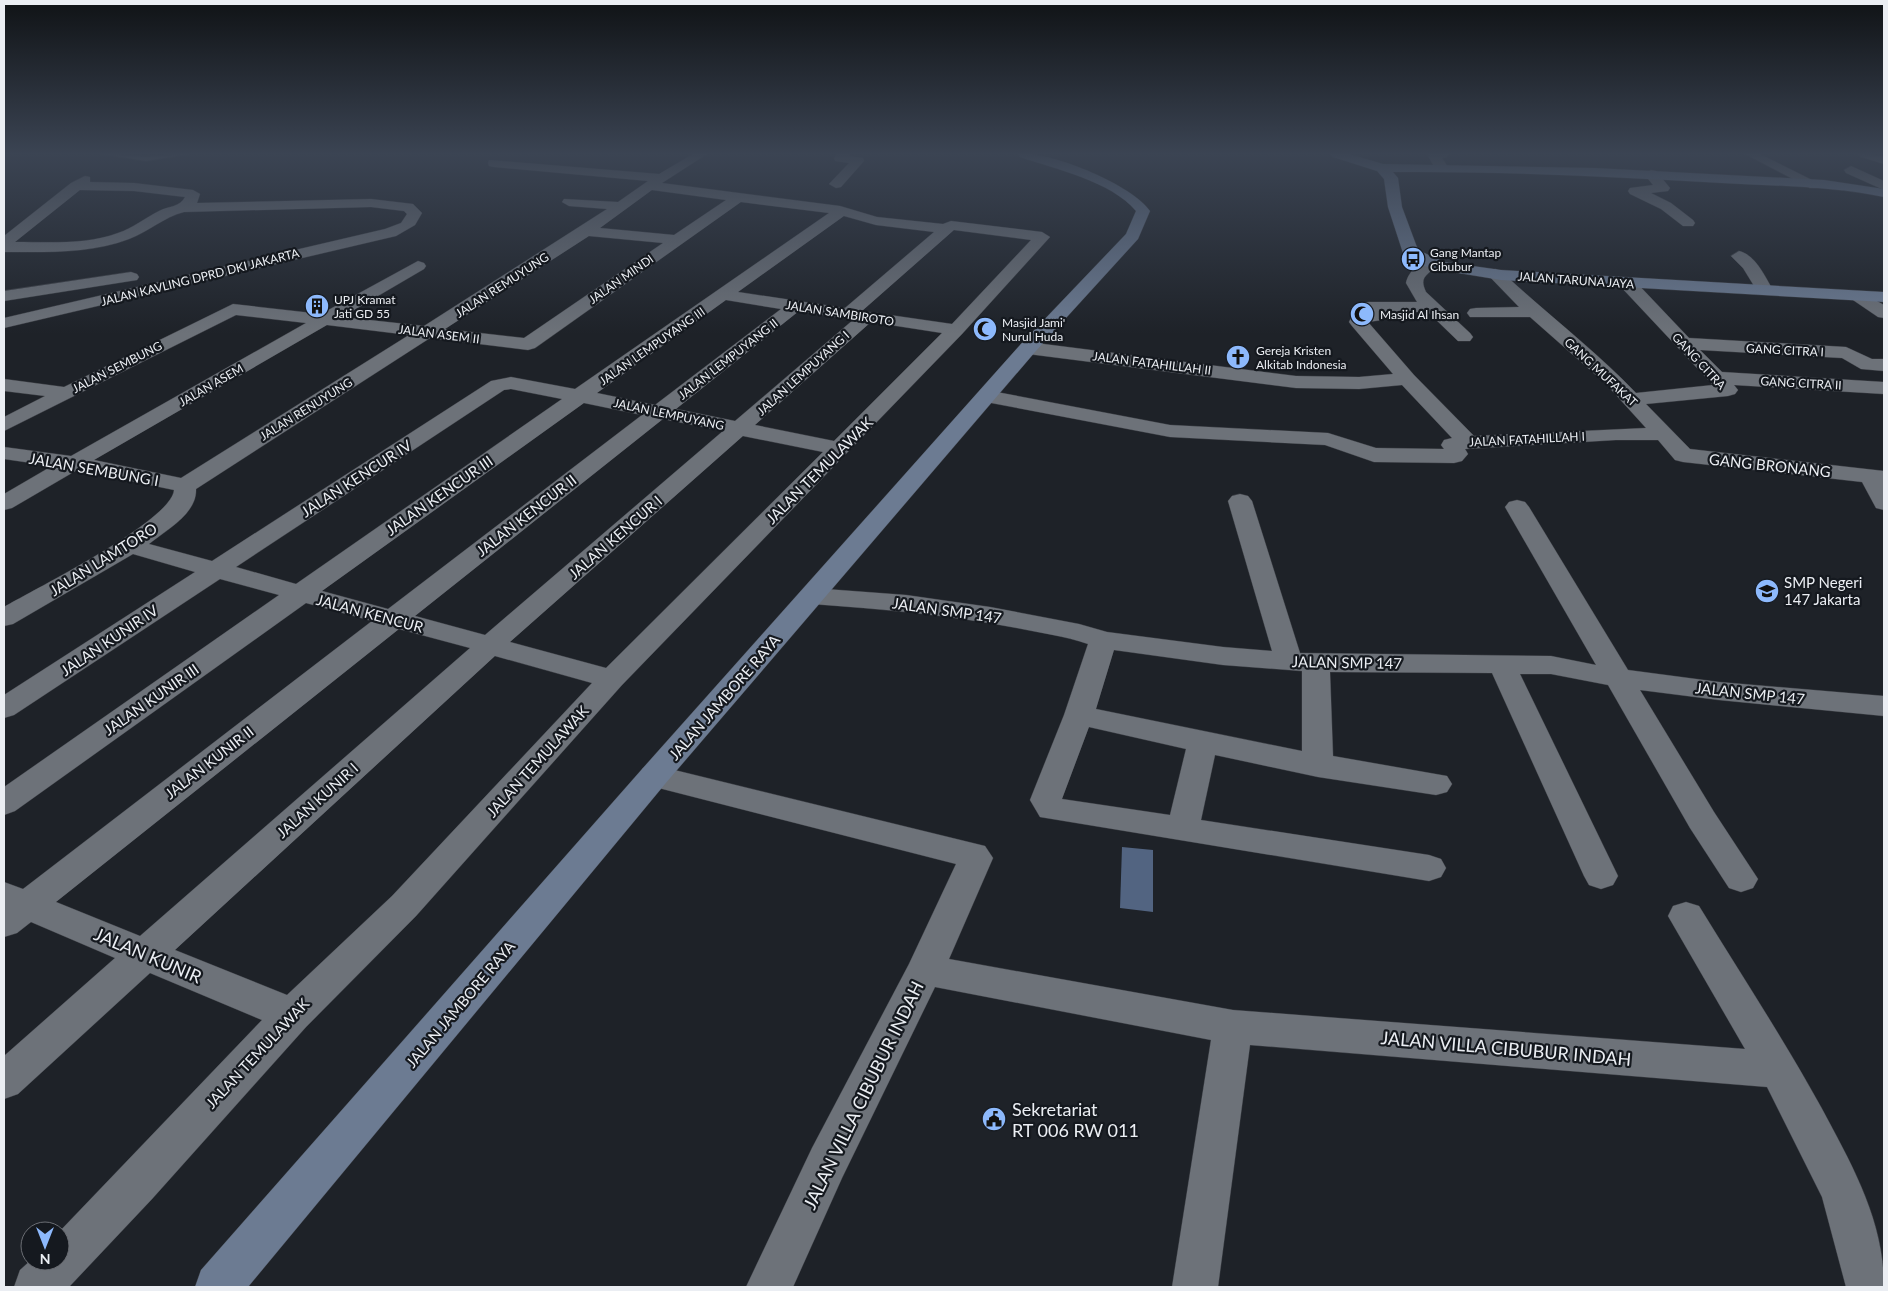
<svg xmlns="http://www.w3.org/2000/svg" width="1888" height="1291" font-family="Lato,sans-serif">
	<rect width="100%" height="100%" fill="#1e2228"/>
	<!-- water -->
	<path fill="#526481" d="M1122,847L1153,850V912L1120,908Z"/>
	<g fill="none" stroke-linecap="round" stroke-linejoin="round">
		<!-- lane casing -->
		<g stroke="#3a3d43" stroke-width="2">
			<path id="lane" d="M103,154L146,157L188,154L146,161Z"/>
		</g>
		<!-- street casing -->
		<g stroke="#3a3d43" stroke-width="1">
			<path id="street" d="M693,154H707L662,183L840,206L877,217L943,224L951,221L1042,232L1050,237L962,334L622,685L416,916L306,1027L152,1199L69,1287H14L20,1270L30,1261H60V1231L262,1020L150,973L18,1094L4,1099V1056L115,958L31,922L17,933L4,937V882L23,889L372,621L306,603L15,811L4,815V787L279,595L220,579L14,715L4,718V695L195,572L133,554L13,624L4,626V607C33,590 172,521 174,490L77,470L12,508L4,510V494L52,466L4,459V447L71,456L306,323L236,315L4,431V417L45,396L4,391V379L64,387L233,304L321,314L418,261L424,263L426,266L424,269L342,317L424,326L607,209L569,206L562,202L564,199L618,202L648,181L494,167L489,166L488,163L489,160L659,174ZM652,190L726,200L674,235L600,228ZM741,202L829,213L575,389L511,377L491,381L212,561L149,544C166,530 197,514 196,489L430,338L528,350L535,348ZM844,216L876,225L934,232L845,308L738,292ZM954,230L1031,240L952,324L862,311ZM589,236L663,243L524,338L445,329ZM726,300L781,309L655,405L597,393ZM799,311L853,320L735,421L676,409ZM871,322L942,333L834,441L755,425ZM327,325L409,335L181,478L94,460ZM511,389L562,399L296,584L236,567L504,390ZM584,403L642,415L388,609L322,591ZM663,419L723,431L485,635L415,616ZM743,436L823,452L606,668L510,642ZM399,629L470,648L140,936L56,902ZM495,656L592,683L392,896L287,995L175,950Z
				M837,154H850L849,156L863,158L864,161L841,187L836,188L829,184L849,163L835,161L834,158Z
				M1429,154H1449L1447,157L1442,158L1448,167L1446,170H1436L1428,156Z
				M1745,154H1760L1822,185L1820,188H1810Z
				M1859,154L1884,156V164L1861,157Z
				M1851,166L1884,181V190L1846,173L1844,170Z
				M1651,170L1656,171L1670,188L1668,191L1651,193L1671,203L1693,220L1695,223L1693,226H1683L1661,209L1630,194L1628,191L1630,188L1653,185L1644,174Z
				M85,176L90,177V182L134,183L193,190L200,194L197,203L371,199L413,204L422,213L415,225L396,236L4,328V318L385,229L401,223L407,214L404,211L371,207L184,212C164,217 148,232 129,239C90,254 45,252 4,252V236L71,183ZM80,190L134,191L185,197C180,207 169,206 159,211C145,218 133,228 118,233C86,245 48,242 15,242Z
				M1739,251C1756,255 1765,277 1773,290L1771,294H1759L1743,268L1731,256Z
				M1430,258L1438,263C1429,276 1418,275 1426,292L1470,333L1473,337L1470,341H1458L1428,312H1382L1385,316L1382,320L1368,322L1414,375L1474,436L1646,428L1606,384L1530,317H1470L1467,313L1470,309L1476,308L1519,307L1487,274L1495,269L1501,271C1544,312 1594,349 1636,393L1713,385L1621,287L1619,283L1621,279H1633L1689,338L1846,347L1872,359H1884V371L1861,369L1842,358L1700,350L1722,372L1884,382V394L1734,385L1738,390L1735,394L1728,396L1646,404L1690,449L1884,471V510L1876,508L1862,482L1683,462L1675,460L1658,440H1616L1465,449L1468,454L1462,461L1454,463L1374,462L1325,445L1170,437L986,402L979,400L976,396L979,392L986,390L1170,425L1328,433L1376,448L1444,449L1441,445L1444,440L1452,438L1402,385L1359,389L1296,388L1028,354L1021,352L1019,348L1021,344L1028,342L1296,376L1359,377L1393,374L1352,326L1349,322L1353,314L1364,312L1360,307L1363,303L1369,302H1417L1406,283C1408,272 1420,261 1430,258Z
				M131,272L137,274L139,277L137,280L4,301V291Z
				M1859,291L1884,305V318L1878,317L1853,300L1851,296L1853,292Z
				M1240,494L1248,496L1252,501L1300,653L1551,656L1596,665L1505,507L1509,502L1517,500L1525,502L1529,507L1628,670L1719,682L1884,696V716L1719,700L1640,690L1714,812L1758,879L1753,888L1741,892L1729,888L1690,828L1608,685L1551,674H1520L1618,876L1613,885L1601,889L1589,885L1584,876L1492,673L1330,672L1333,756L1447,776L1452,784L1447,792L1436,795L1318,777L1215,755L1201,820L1429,855L1441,859L1446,868L1441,877L1429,881L1040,817L1030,800L1064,715L1088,644C1065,636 1041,633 1017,628C949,615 881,609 812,604L803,602L799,596L803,590L812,588L906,595L990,607L1079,624L1107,632L1223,647L1272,651L1228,501L1232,496ZM1114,650L1223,665L1302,671V751L1096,709ZM1089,727L1186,749L1170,815L1062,799Z
				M654,765L985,846L993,858L949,959L1233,1010L1745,1049L1668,916L1673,906L1686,902L1699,906C1740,973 1783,1038 1821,1107C1852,1165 1884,1220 1884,1287H1846L1822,1197L1767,1087L1250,1045L1218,1287H1172L1211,1040L935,987L842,1178L793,1287H746L812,1148L909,964L956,864L643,784L638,776L643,768Z"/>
		</g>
		<!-- secondary casing -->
		<g stroke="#3a3d43" stroke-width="1">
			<path id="secondary" d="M1018,154C1050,151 1131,184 1150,211L1138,239L1035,352L665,784L248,1287H195L201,1270L643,768L1021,344L1126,234L1136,211C1111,181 1055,169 1020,157Z
				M1331,154H1349L1383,164L1595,168L1824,180L1884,189V197C1830,186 1776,186 1722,183C1612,177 1503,171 1393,172L1398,178L1402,207L1418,250L1444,262L1501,270L1884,292V302L1501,280L1434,269L1418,264L1403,253L1388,207L1384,179L1377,171L1333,157Z"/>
		</g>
		<!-- lane -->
		<use href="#lane" fill="#6d7279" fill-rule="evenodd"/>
		<!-- street -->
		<use href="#street" fill="#6d7279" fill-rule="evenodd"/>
		<!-- secondary -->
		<use href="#secondary" fill="#6c7b92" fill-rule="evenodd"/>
	</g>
	<!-- sky -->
	<linearGradient id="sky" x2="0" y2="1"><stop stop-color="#101316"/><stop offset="0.46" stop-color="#3b4453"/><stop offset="1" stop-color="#3b4453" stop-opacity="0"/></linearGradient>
	<rect width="1888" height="334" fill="url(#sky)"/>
	<!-- icons -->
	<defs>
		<g id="bus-disc" transform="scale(1.25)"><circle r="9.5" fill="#8db9fc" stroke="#15191f"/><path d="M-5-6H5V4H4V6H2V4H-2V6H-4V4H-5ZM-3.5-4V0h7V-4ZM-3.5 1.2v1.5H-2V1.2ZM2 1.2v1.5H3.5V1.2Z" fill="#111"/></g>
		<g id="building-disc" transform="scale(1.25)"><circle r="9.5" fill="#8db9fc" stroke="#15191f"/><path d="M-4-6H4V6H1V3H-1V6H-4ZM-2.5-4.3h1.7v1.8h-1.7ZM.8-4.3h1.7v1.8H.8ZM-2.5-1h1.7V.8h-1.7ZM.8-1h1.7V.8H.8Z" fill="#111"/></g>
		<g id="mosque-disc" transform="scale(1.25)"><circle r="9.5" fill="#8db9fc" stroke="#15191f"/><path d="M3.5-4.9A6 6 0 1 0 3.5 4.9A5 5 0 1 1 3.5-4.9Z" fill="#111"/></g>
		<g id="church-disc" transform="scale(1.25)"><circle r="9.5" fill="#8db9fc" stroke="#15191f"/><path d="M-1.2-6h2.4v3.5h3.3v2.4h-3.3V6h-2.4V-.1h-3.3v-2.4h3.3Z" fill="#111"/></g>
		<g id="school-disc" transform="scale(1.25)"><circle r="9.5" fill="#8db9fc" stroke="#15191f"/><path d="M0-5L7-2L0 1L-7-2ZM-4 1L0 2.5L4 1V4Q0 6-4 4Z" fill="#111"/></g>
		<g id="civic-disc" transform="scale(1.25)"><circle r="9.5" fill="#8db9fc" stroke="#15191f"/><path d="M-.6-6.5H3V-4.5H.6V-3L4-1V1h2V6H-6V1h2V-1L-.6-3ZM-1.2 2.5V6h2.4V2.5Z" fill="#111"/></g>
	</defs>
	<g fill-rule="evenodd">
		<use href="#bus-disc" x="1413" y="259"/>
		<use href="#building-disc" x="317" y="306"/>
		<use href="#mosque-disc" x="1362" y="314"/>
		<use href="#mosque-disc" x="985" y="329"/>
		<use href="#church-disc" x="1238" y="357"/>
		<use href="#school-disc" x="1767" y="591"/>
		<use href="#civic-disc" x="994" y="1119"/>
	</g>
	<g text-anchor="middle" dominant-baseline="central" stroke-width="4.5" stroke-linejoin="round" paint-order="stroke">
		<!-- far-poi labels -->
		<g font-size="12" fill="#ebeef3" stroke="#15191f" text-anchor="start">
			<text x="1430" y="252">Gang Mantap<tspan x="1430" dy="14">Cibubur</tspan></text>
			<text x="334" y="299">UPJ Kramat<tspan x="334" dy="14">Jati GD 55</tspan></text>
			<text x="1380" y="314">Masjid Al Ihsan</text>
			<text x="1002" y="322">Masjid Jami'<tspan x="1002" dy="14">Nurul Huda</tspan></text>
			<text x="1256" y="350">Gereja Kristen<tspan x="1256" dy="14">Alkitab Indonesia</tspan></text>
		</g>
		<!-- far-street labels -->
		<g font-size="12" fill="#ebeef3" stroke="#15191f">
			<text transform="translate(200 277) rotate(-14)">JALAN KAVLING DPRD DKI JAKARTA</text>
			<text transform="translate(621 279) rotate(-35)">JALAN MINDI</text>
			<text transform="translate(1576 280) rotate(4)">JALAN TARUNA JAYA</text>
			<text transform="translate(502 285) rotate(-33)">JALAN REMUYUNG</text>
			<text transform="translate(840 313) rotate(9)">JALAN SAMBIROTO</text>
			<text transform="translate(439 334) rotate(7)">JALAN ASEM II</text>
			<text transform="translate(652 346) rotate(-35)">JALAN LEMPUYANG III</text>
			<text transform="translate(1785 350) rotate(3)">GANG CITRA I</text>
			<text transform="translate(728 359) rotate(-38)">JALAN LEMPUYANG II</text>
			<text transform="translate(1699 361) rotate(47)">GANG CITRA</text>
			<text transform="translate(1152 363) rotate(7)">JALAN FATAHILLAH II</text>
			<text transform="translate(117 367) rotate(-27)">JALAN SEMBUNG</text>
			<text transform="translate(1601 372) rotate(43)">GANG MUFAKAT</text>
			<text transform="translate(803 373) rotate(-42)">JALAN LEMPUYANG I</text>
			<text transform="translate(1801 383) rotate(3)">GANG CITRA II</text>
			<text transform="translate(211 385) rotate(-30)">JALAN ASEM</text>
			<text transform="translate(306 409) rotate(-32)">JALAN RENUYUNG</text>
			<text transform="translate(669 414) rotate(12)">JALAN LEMPUYANG</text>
			<text transform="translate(1527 439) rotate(-3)">JALAN FATAHILLAH I</text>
		</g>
		<!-- street labels -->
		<g font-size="15" fill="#ebeef3" stroke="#15191f">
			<text transform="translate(1770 465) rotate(6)">GANG BRONANG</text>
			<text transform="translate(94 469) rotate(10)">JALAN SEMBUNG I</text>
			<text transform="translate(819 470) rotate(-45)">JALAN TEMULAWAK</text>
			<text transform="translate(356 478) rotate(-33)">JALAN KENCUR IV</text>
			<text transform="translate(439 495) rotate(-35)">JALAN KENCUR III</text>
			<text transform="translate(526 515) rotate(-38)">JALAN KENCUR II</text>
			<text transform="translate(615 537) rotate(-41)">JALAN KENCUR I</text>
			<text transform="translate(103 559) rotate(-32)">JALAN LAMTORO</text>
			<text transform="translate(947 610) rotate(8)">JALAN SMP 147</text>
			<text transform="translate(370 613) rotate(15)">JALAN KENCUR</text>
			<text transform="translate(109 640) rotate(-34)">JALAN KUNIR IV</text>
			<text transform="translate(1347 662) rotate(1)">JALAN SMP 147</text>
			<text transform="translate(1750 693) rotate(6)">JALAN SMP 147</text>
			<text transform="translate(724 697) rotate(-49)">JALAN JAMBORE RAYA</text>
			<text transform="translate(151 699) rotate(-35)">JALAN KUNIR III</text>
			<text transform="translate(537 761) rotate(-48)">JALAN TEMULAWAK</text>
			<text transform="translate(209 762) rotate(-38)">JALAN KUNIR II</text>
			<text transform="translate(317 800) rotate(-42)">JALAN KUNIR I</text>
			<text transform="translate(460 1004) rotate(-50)">JALAN JAMBORE RAYA</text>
			<text transform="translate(257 1053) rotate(-47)">JALAN TEMULAWAK</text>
		</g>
		<!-- poi labels -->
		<g font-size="15" fill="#ebeef3" stroke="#15191f" text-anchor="start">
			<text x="1784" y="582">SMP Negeri<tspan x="1784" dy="17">147 Jakarta</tspan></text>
		</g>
		<!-- near-street labels -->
		<g font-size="18" fill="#ebeef3" stroke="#15191f">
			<text transform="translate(148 955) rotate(23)">JALAN KUNIR</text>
			<text transform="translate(1506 1048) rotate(5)">JALAN VILLA CIBUBUR INDAH</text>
			<text transform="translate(863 1095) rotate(-64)">JALAN VILLA CIBUBUR INDAH</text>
		</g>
		<!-- near-poi labels -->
		<g font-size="18" fill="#ebeef3" stroke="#15191f" text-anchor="start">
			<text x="1012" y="1109">Sekretariat<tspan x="1012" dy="21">RT 006 RW 011</tspan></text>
		</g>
	</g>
	<!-- border -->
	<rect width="1888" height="1291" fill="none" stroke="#ebeef3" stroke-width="10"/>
	<!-- north arrow -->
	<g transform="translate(45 1246) rotate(180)"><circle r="24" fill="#15191f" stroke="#6b6e74"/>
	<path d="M0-4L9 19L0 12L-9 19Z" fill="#8db9fc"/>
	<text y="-8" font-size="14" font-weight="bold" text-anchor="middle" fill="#ebeef3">N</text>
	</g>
</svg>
